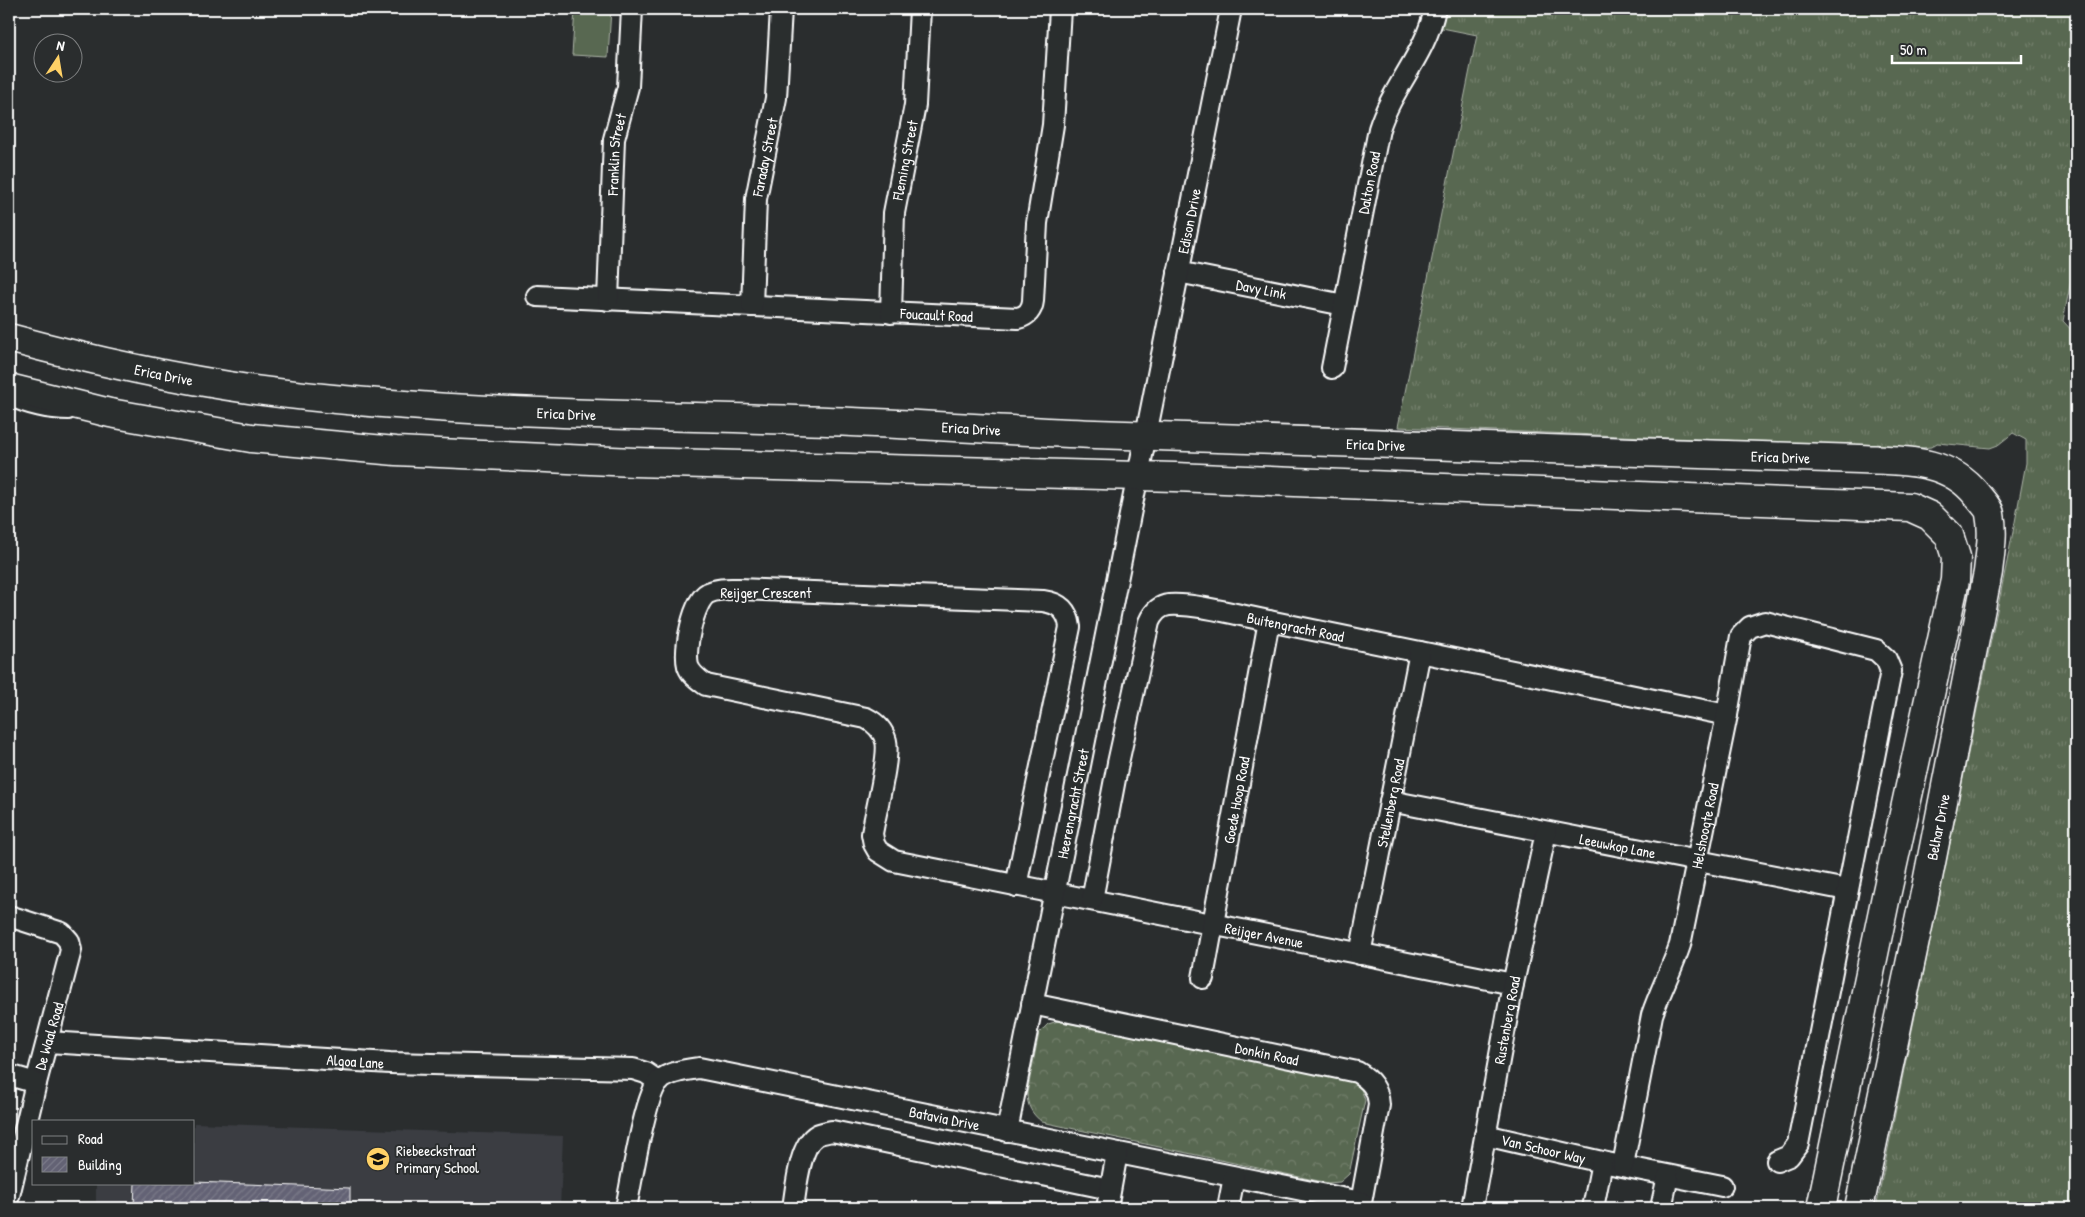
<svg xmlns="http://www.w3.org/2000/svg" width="2085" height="1217" font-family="'Patrick Hand',sans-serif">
	<defs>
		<pattern id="grass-tufts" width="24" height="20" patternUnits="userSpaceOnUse" patternTransform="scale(1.25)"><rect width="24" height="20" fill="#596851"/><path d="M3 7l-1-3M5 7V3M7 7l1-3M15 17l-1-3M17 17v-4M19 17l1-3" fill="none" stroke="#727f6b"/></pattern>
		<pattern id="forest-crowns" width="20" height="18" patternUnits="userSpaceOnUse" patternTransform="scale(1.25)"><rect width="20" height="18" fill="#596851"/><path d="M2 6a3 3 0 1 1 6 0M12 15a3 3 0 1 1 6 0" fill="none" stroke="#727f6b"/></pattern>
		<pattern id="building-hatch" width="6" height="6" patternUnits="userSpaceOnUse" patternTransform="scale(1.25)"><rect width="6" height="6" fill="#636274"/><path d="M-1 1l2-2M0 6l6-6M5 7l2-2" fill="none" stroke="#7a7a89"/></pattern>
	</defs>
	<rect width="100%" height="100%" fill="#2a2d2e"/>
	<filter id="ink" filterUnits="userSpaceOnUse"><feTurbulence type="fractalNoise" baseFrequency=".02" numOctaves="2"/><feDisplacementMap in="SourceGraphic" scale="10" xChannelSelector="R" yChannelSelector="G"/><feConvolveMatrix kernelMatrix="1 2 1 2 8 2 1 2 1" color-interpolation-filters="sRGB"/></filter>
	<g filter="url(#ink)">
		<!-- built -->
		<path fill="#3b3d43" d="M194,1123L563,1136L560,1208H96V1183H194Z"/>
		<!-- grass -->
		<path fill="url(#grass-tufts)" stroke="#acb4a8" d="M1441,9H2076V255L2063,321L2076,335V1208H1876L2015,522L2026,463V440L2013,433L1998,445L1990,448L1937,443L1931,447L1921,448L1398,427L1477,35L1437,27Z"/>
		<!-- forest -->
		<path fill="url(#forest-crowns)" stroke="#acb4a8" d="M1058,1021L1351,1081L1361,1089L1365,1100L1349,1174L1340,1182L1328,1183L1042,1122C1032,1114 1027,1106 1027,1093L1039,1033L1048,1024Z"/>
		<!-- pitch -->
		<path fill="#596851" stroke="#acb4a8" d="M575,9H611L608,57L572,55Z"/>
		<!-- building -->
		<path fill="url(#building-hatch)" stroke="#fff" d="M194,1182L350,1188V1208H188L134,1206L135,1183Z"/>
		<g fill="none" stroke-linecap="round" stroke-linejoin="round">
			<!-- service casing -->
			<g stroke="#fff" stroke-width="14">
				<path id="service" d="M9,400C26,409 49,414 69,414"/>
			</g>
			<!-- minor casing -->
			<g stroke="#fff" stroke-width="24">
				<g id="minor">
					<path id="s1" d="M1178,272L1344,305"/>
					<path id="s2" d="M537,296L1018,318C1027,316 1032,310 1033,301L1037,223L1053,125L1060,9"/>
					<path id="s3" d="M608,300L614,139L628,87L632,9"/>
					<path id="s4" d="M752,306L756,199L776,98L781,9"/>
					<path id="s5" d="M891,313L894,213L915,105L920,9"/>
					<path id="s6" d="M1332,368L1379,129C1393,85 1425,56 1435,9"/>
					<path id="s7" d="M1390,801L1847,890"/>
					<path id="s8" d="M1016,886L1070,627C1068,611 1059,603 1043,601L739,589C729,589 718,588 708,593C693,601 684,650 688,666C691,675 699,680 706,685L866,718C876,723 883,730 886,741C890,757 875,814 872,834L874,844L878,851L894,861L1513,984"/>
					<path id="s9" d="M1092,900L1118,763L1149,622C1153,613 1159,606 1169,605C1195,603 1243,616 1269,621L1727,715"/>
					<path d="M9,916L62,933L69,941L71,950L36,1083L9,1196"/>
					<path id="s10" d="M1360,954L1420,652"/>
					<path id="s11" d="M1203,978L1269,621"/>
					<path id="s12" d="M1032,1004L1357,1072C1371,1080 1378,1089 1379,1105L1360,1208"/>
					<path id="s13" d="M48,1042L390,1063L633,1069L646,1073L659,1082"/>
					<path d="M9,1075L36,1083"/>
					<path id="s14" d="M1007,1131L1231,9"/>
					<path id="s15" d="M1485,1135L1602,1162L1722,1186"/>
					<path id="s16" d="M1623,1165L1652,1015C1660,991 1672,969 1680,945L1727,715L1741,636L1750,627L1765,622L1876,650L1886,659L1891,671L1798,1144L1789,1156L1777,1161"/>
					<path id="s17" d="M626,1208C631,1185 645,1094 659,1081C669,1072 686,1070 699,1068L1361,1202"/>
					<path d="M793,1208C796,1190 799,1145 817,1135C821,1133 828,1132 832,1131L1110,1189"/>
					<path d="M1107,1208L1117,1153"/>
					<path d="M1228,1208L1234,1177"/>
					<path id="s18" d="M1472,1208L1513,984L1546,832"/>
					<path d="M1593,1208L1602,1162"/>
					<path d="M1661,1208L1668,1176"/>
				</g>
			</g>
			<!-- secondary casing -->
			<g stroke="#fff" stroke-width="31">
				<g id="secondary">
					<path id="s19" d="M9,338C90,360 172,378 255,390C453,416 653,414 852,422C933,425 1014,431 1095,434C1350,444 1605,451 1860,459C1903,461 1948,458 1977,495C1981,500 1989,508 1990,514C1994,534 1990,553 1988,572L1926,888L1859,1208"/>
					<path d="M9,388L110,413L251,438L396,451L634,462L1175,477L1859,505L1910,507L1930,516L1949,535L1956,557L1955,580L1886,896L1821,1208"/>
				</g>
			</g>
			<!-- service -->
			<use href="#service" stroke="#2a2d2e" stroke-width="10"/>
			<!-- minor -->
			<use href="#minor" stroke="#2a2d2e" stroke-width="20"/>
			<!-- secondary -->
			<use href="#secondary" stroke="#2a2d2e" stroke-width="28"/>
		</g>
	</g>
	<!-- icons -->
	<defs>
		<g id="school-disc" transform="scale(1.25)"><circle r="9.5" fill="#ffd166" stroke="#2a2d2e"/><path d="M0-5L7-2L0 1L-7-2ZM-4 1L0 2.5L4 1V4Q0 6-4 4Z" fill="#111"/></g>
	</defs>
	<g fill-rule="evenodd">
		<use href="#school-disc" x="378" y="1159"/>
	</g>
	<g text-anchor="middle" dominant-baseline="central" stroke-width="4" stroke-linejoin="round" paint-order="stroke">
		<!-- street labels -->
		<g font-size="15" fill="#fff" stroke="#2a2d2e">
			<text stroke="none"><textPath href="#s3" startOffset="146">Franklin Street</textPath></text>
			<text stroke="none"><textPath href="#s4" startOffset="150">Faraday Street</textPath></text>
			<text stroke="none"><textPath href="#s5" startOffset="154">Fleming Street</textPath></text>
			<text stroke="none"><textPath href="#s6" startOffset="189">Dalton Road</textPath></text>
			<text stroke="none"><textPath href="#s14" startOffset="928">Edison Drive</textPath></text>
			<text stroke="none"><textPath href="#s1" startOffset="85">Davy Link</textPath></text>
			<text stroke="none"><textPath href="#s2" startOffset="400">Foucault Road</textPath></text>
			<text stroke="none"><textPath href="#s19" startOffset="159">Erica Drive</textPath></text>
			<text stroke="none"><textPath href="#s19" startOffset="564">Erica Drive</textPath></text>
			<text stroke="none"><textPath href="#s19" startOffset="969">Erica Drive</textPath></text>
			<text stroke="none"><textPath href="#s19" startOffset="1374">Erica Drive</textPath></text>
			<text stroke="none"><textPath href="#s19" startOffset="1779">Erica Drive</textPath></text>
			<text x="766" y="592">Reijger Crescent</text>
			<text stroke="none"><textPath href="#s9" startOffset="440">Buitengracht Road</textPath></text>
			<text stroke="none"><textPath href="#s11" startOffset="181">Goede Hoop Road</textPath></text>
			<text stroke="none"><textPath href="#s14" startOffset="334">Heerengracht Street</textPath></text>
			<text stroke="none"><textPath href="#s10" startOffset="154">Stellenberg Road</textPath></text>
			<text stroke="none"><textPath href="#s16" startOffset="350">Helshoogte Road</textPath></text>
			<text transform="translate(1938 827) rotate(-79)">Belhar Drive</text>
			<text stroke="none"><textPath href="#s7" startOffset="232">Leeuwkop Lane</textPath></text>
			<text stroke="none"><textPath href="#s8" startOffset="1450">Reijger Avenue</textPath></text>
			<text stroke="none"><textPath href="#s18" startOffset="191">Rustenberg Road</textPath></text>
			<text transform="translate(49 1036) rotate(-74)">De Waal Road</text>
			<text stroke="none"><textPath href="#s12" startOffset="240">Donkin Road</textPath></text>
			<text stroke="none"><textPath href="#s13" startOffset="308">Algoa Lane</textPath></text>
			<text stroke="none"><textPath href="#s17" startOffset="425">Batavia Drive</textPath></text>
			<text stroke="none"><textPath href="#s15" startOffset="60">Van Schoor Way</textPath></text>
		</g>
		<!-- poi labels -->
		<g font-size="15" fill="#fff" stroke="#2a2d2e" text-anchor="start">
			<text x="396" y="1150">Riebeeckstraat<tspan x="396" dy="17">Primary School</tspan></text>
		</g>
	</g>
	<!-- margin -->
	<rect width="2085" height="1217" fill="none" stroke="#2a2d2e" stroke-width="30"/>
	<rect x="15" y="15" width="2055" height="1187" fill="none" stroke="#fff" stroke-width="2" filter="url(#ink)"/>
	<!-- legend -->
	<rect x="32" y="1120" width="162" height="65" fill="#2a2d2e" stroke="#7f8182"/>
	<rect x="42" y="1136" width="25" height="8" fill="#2a2d2e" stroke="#7f8182"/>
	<text x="78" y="1144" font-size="15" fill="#ffffff">Road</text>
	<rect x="42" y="1157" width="25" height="15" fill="url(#building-hatch)" stroke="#7f8182"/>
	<text x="78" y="1170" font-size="15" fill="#ffffff">Building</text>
	<!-- north arrow -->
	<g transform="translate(58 58) rotate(12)"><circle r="24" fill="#2a2d2e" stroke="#7f8182"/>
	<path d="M0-4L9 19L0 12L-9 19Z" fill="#ffd166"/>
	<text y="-8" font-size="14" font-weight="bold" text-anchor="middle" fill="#ffffff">N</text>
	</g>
	<!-- scale -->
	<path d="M1892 55v8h129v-8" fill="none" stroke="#ffffff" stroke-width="2.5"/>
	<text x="1900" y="55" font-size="15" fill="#ffffff" stroke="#2a2d2e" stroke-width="4" paint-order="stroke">50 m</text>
</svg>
